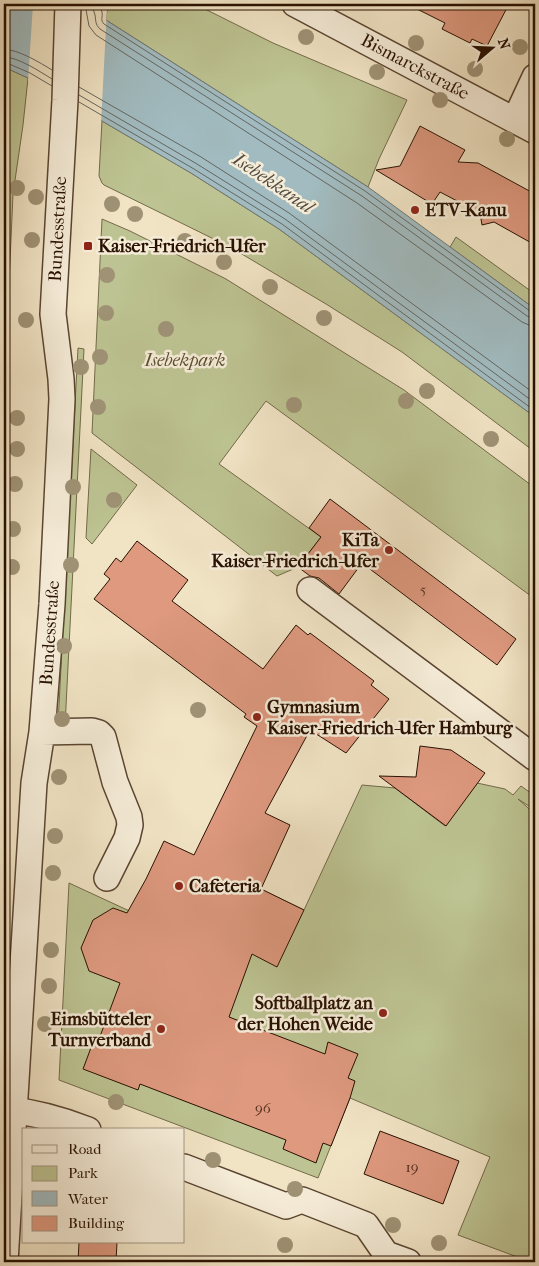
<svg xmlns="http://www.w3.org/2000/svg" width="539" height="1266" font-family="'IM FELL French Canon',serif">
	<rect width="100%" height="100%" fill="#f1e4c5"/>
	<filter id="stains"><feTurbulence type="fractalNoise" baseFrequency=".004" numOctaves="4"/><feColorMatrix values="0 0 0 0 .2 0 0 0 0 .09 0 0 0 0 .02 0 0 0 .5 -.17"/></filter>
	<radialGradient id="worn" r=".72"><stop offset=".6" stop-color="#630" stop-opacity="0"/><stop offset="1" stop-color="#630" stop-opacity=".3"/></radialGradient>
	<!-- green -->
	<path fill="#bdc392" stroke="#726a49" d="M110,4H153L161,8L164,4H195L273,43L407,100L379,159L368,187L106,20L107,8L109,9Z
		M4,67L28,78L23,125L13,194L4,396Z
		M102,121L191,173L279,229L535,417V452L402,352L326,304L230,247L104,185L102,183L99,176Z
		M102,219L130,231L226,279L404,390L535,488V599L266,401L219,464L321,537L298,567L277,576L92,433Z
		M456,237L535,294V309L450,247Z
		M78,348L84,349L65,726L58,724Z
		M91,449L137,485L92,544L86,538Z
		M477,783L505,789L513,795L521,786L535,796V810L518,799L535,814V1262H531L458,1235L490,1157L350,1098L318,1178L59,1080L69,883L190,939L224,871L304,910L362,785L395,788L445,826Z"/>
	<!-- water -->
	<path fill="#a1bbc0" stroke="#717773" d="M4,4H100L107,8L106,20L368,187L535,309V417L279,229L191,173L102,121L65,100L28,78L4,67Z"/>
	<!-- pier -->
	<path fill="#f1e4c5" d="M33,4H100L107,8L101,123L64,103L28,81Z"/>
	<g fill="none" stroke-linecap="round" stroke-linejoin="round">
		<!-- shore -->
		<path stroke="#646660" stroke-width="1" d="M85,4L89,26L96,35L357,203L522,322L529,325L535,326
			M92,4C92,8 94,11 95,15C96,21 95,24 100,29L362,196L527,316L535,319
			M98,4C99,8 101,9 102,12C103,17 100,20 104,24L365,191L530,311L535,312
			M4,49C19,50 39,62 52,70
			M4,57C18,57 39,71 52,79
			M4,63H7L30,73L52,86
			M79,87L201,157L289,213L535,394
			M79,95L197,164L285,219L535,403
			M79,102L194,169L282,224L535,411"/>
	</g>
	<!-- building -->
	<path fill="#de997f" stroke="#281000" d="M407,4H509L487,46L472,39L470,43L442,29L445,23Z
		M420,126L465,150L458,162L478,163L535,194V245L494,222L482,225L480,213L440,192L432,204L376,170L400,166Z
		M330,499L516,639L497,665L362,563L339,594L319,578L310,576L298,567L321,537L309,528Z
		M137,541L188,580L172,601L263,669L296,625L308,635L310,633L374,681L371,685L389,699L346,753L310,730L265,813L290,825L261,889L304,910L277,967L252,954L229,1017L325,1054L328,1042L358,1054L348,1078L355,1081L350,1098L331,1146L323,1143L316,1163L283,1149L286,1140L140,1084L138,1090L83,1069L95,1037L99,1039L120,983L89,971L81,948L93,920L113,908L127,913L146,879L164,841L194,855L257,726L244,717L246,714L94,599L110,579L104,574L116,558L121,562Z
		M420,746L451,750L485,773L446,826L379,776L416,777Z
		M380,1131L459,1161L443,1204L364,1174Z
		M79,1242H117L116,1262H78Z"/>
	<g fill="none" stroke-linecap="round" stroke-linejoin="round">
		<!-- minor casing -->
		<g stroke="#5a4531" stroke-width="28">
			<path id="minor" d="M295,4L535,131
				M515,120L535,77
				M310,590L535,758
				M42,732L92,731L99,733L103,737L115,782L129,817L130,825L127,838L107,878
				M4,1109C33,1112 60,1119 88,1130
				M184,1167L286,1206L302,1200L366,1225L386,1254L408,1262
				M5,1262L34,783L42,732L52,604L62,399L61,379L53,314L65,100L68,4"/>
		</g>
		<!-- minor -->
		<use href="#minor" stroke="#f6edd9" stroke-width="25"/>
	</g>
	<!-- trees -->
	<g fill="#9f9275">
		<circle cx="306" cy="37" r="8"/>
		<circle cx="416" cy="43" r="8"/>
		<circle cx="520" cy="47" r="8"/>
		<circle cx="475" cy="69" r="8"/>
		<circle cx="377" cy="72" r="8"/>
		<circle cx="440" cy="100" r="8"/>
		<circle cx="507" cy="139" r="8"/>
		<circle cx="17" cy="188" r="8"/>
		<circle cx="36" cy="197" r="8"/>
		<circle cx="112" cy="204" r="8"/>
		<circle cx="135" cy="214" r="8"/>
		<circle cx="32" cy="240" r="8"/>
		<circle cx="185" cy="241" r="8"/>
		<circle cx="224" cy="262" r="8"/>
		<circle cx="107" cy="275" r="8"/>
		<circle cx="270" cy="287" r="8"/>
		<circle cx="106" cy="313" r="8"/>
		<circle cx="324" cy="318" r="8"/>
		<circle cx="26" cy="320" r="8"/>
		<circle cx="166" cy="329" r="8"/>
		<circle cx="100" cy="357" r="8"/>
		<circle cx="81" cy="367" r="8"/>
		<circle cx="427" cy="391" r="8"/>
		<circle cx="406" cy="401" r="8"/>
		<circle cx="294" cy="405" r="8"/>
		<circle cx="98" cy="407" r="8"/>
		<circle cx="17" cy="418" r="8"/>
		<circle cx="491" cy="439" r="8"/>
		<circle cx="17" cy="449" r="8"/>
		<circle cx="15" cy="484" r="8"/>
		<circle cx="73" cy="487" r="8"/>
		<circle cx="114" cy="500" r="8"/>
		<circle cx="13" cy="529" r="8"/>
		<circle cx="71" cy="565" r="8"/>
		<circle cx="12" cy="567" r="8"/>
		<circle cx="64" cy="646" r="8"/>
		<circle cx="198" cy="710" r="8"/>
		<circle cx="62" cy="719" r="8"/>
		<circle cx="59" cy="777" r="8"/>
		<circle cx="55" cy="836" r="8"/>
		<circle cx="53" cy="873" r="8"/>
		<circle cx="51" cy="950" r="8"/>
		<circle cx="49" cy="986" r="8"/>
		<circle cx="45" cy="1024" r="8"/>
		<circle cx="116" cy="1102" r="8"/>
		<circle cx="213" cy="1160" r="8"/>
		<circle cx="295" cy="1189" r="8"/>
		<circle cx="393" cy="1225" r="8"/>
		<circle cx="439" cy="1243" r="8"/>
		<circle cx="285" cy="1245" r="8"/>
	</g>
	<!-- markers -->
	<g fill="#8f2418" stroke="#f6edd9" stroke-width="2">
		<circle cx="415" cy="210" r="5"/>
		<rect x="83" y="241" width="10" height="10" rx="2.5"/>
		<circle cx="389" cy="550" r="5"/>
		<circle cx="257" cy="717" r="5"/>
		<circle cx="179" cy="886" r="5"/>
		<circle cx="383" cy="1013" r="5"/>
		<circle cx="161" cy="1029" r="5"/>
	</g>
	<g text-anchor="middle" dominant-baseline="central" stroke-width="5" stroke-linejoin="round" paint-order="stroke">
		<!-- number labels -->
		<g font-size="15" fill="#563220">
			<text x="423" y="589">5</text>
			<text x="263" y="1108">96</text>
			<text x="412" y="1167">19</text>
		</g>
		<!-- street labels -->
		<g font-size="18" fill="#281000" stroke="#f6edd9">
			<text transform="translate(415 67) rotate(28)">Bismarckstraße</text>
			<text transform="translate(58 229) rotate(-87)">Bundesstraße</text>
			<text transform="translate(50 633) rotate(-86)">Bundesstraße</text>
		</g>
		<!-- poi labels -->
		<g font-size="18" font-weight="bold" fill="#281000" stroke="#f6edd9" text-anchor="start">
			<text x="425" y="210">ETV-Kanu</text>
			<text x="98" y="246">Kaiser-Friedrich-Ufer</text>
			<text x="379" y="540" text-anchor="end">KiTa<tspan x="379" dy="21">Kaiser-Friedrich-Ufer</tspan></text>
			<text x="267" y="707">Gymnasium<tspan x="267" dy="21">Kaiser-Friedrich-Ufer Hamburg</tspan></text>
			<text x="189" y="886">Cafeteria</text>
			<text x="373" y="1003" text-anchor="end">Softballplatz an<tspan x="373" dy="21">der Hohen Weide</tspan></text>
			<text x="151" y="1019" text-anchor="end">Eimsbütteler<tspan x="151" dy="21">Turnverband</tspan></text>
		</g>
		<!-- park labels -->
		<g font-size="18" font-style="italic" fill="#5c4f33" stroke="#f6edd9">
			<text x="185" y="360">Isebekpark</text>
		</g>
		<!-- water labels -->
		<g font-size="19" font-style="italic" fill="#524c43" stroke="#f6edd9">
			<text transform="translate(273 183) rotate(34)">Isebekkanal</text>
		</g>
	</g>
	<!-- margin -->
	<rect width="539" height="1266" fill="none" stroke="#f1e4c5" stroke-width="20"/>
	<rect x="5" y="5" width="529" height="1256" fill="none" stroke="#281000" stroke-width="2.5"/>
	<rect x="10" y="10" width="519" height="1246" fill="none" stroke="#281000"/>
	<!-- legend -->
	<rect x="22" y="1128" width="162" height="115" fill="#f6edd9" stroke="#a49582"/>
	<rect x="32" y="1145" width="25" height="8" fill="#f6edd9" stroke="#a49582"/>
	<text x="68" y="1154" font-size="15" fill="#281000">Road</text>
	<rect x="32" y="1166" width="25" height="15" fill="#bdc392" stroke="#a49582"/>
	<text x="68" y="1178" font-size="15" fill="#281000">Park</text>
	<rect x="32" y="1191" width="25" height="15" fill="#a1bbc0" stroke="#a49582"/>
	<text x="68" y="1204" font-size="15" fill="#281000">Water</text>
	<rect x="32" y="1216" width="25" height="15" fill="#de997f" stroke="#a49582"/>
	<text x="68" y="1228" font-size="15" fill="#281000">Building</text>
	<!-- north arrow -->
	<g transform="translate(492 48) rotate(71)" stroke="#f6edd9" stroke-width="4" paint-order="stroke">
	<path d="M0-4L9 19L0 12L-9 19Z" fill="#281000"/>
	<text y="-8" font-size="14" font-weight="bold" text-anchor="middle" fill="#281000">N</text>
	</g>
	<rect width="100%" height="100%" filter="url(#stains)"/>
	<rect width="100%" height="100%" fill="url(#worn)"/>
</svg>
